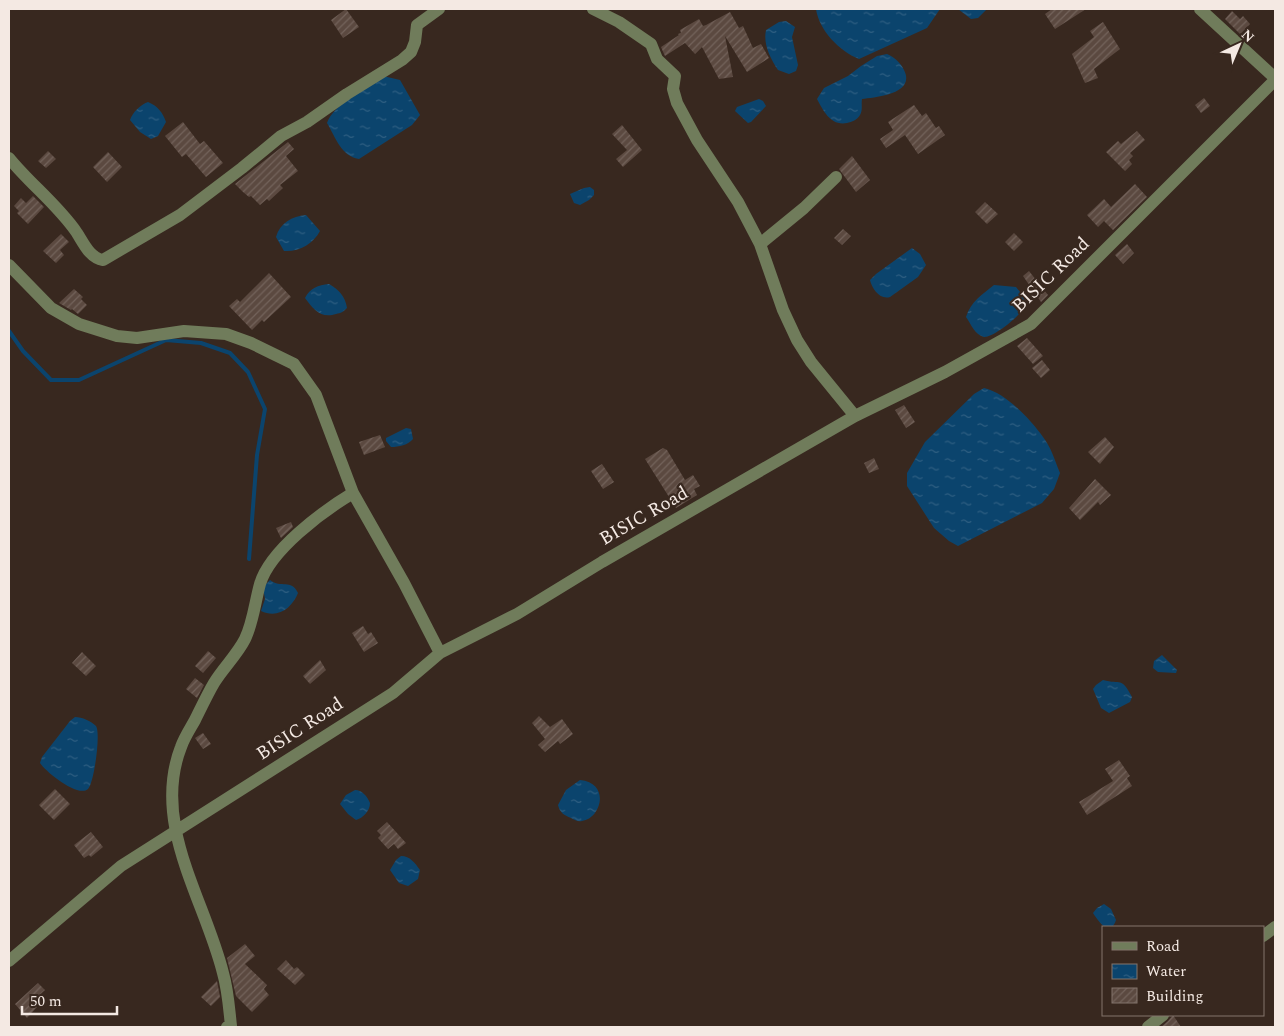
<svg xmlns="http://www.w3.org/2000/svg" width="1284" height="1036" font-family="Spectral,serif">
	<defs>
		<pattern id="water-ripples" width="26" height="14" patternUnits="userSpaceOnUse" patternTransform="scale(1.25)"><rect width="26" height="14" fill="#0b446d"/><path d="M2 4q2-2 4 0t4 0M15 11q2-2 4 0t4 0" fill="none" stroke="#2f5f82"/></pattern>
		<pattern id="building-hatch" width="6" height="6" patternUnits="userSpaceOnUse" patternTransform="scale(1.25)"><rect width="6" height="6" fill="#5b4940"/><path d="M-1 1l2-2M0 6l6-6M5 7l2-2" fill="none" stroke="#73635b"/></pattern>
	</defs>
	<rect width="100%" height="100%" fill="#38281f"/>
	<!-- water -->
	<path fill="url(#water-ripples)" d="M816,9H940L927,28L859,59C839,51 819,30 816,9Z
		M958,9H987L978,18L971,19Z
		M786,21L795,27L792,37L798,65L796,71L789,74L778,70C770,58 763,44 766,30L779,22Z
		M887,54C894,57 901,63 904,70C916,94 876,97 862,99C861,104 863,110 860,115C857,120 852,122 847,123C831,126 824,112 817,99L824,88L848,76L861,66L877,56Z
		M383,76L400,80L420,115L412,125L359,159C341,156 336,138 327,123C333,105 366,88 383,76Z
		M759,99L763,101L766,106L751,122L748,123L735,111L737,107Z
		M148,102C158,106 163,113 166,122L158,136L151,139L140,132L130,120C133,112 140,105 148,102Z
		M590,187L594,190V195L589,200L580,205L574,203L570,194L584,188Z
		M306,215L320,231C313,244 299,252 284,251L276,237C280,223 292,216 306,215Z
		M912,248L920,254L926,265L918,277L890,297C880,300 872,289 870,280L876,274Z
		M329,284C339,290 345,296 347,308C343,312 341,313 336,314C321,319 313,309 305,298C310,288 318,285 329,284Z
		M994,285L1016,287C1020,292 1025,297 1025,304C1024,314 993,338 984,337C975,335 971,324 966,317C971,301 982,295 994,285Z
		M984,388C1006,393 1030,419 1043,437C1051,447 1055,461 1060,473L1054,489L1042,503L958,546L949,541L934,528L907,486V473L925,442L974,394Z
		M406,428L411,429L413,439C408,445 399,447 391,447L386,441V438Z
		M270,580C281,589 291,578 298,593C292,608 278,619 261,611L265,599L263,587Z
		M1162,655L1177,670L1176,673L1158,672L1153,668L1154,661Z
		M1103,680C1121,685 1121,676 1132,697L1130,702L1109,713L1101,708L1093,689L1096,685Z
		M75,717C82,717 91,721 96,726C101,733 94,783 88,789C78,798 46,772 40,763L42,757L70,721Z
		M580,780C611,783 601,819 582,821C578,822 575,820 571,818C564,815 560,813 558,805L566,790Z
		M355,790C362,790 367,796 370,803C370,811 363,818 356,820L348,814L340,804L346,795Z
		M401,856C410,856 415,863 420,870L418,879L408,886L399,883L390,870L396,860Z
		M1104,904L1111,909L1116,920C1110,938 1098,921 1093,913L1097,908Z"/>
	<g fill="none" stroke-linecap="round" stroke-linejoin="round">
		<!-- stream -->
		<path stroke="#0b446d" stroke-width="4" d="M9,331L23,351L51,380H79L166,340L201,343L230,353L248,372L265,409L257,455L249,559"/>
	</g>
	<!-- building -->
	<path fill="url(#building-hatch)" d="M346,9L359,27L343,38L331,20Z
		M1052,9H1086L1055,29L1045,14Z
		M1232,11L1240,19L1243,16L1250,24L1240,34L1225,19Z
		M730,12L739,28L743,26L753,48L761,44L769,58L747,72L725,36L733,77L719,79L702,47L695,54L685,43L665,56L664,54L661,47L679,35L678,34L681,33L680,30L699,19L703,26L706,25Z
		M1103,22L1120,49L1094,69L1098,78L1085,83L1072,54L1094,37L1090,31Z
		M1204,98L1210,106L1201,113L1195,105Z
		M914,105L922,116L926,113L936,128L939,126L945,135L918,154L905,135L886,148L880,139L893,130L888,122Z
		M183,122L200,144L204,141L223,163L206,177L186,154L182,157L165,136Z
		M622,125L642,150L623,167L616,159L627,150L612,134Z
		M1137,131L1145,140L1130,153L1133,156L1129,160L1132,164L1125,171L1106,152L1118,141L1121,144Z
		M288,142L294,149L286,156L298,171L280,185L283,188L269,201L267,199L260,205L251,196L249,197L243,192L235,184Z
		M48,151L56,159L46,168L38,161Z
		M108,152L122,167L107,182L93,167Z
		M852,156L870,180L856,192L839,169Z
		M1135,184L1147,197L1113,230L1104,221L1098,227L1087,215L1104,199L1111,207Z
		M33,196L44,207L28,224L17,213L19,211L14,206L21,198L26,203Z
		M985,202L998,214L987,224L975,212Z
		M843,229L851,236L842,245L834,238Z
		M1014,233L1023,242L1014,251L1005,242Z
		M61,234L69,242L60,250L64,255L56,263L43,251Z
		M1127,244L1134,253L1123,264L1115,255Z
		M1029,271L1048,295L1041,302L1023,276Z
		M269,273L291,297L264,322L262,320L252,330L229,306L237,299L240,302Z
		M74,289L83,297L81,299L87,305L78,314L72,309L71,310L59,303Z
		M1027,338L1043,356L1033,364L1017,346Z
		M1042,360L1050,370L1041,378L1032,368Z
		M904,405L915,422L906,428L895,410Z
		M380,435L385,447L364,455L359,442Z
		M1105,437L1114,447L1100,464L1088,452Z
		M663,448L667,450L685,480L693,475L700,486L694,489L697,495L676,508L645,459Z
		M874,458L879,469L869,473L864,463Z
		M602,464L614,482L603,489L591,471Z
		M1095,479L1111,495L1100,505L1098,502L1080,520L1069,508Z
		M291,522L293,527L281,538L276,528Z
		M363,626L368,634L371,632L378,643L364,652L352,633Z
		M208,651L216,658L203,673L195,666Z
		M82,652L96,666L86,676L72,663Z
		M320,660L326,670L310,684L303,676Z
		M195,678L204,685L197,698L186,689Z
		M539,716L550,727L562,719L573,734L560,744L558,741L545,752L538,745L545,739L532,723Z
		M203,733L211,744L203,749L195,738Z
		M1119,760L1130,776L1127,778L1132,786L1087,815L1079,802L1113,781L1105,769Z
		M55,789L70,804L54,820L39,805Z
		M387,822L406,843L398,849L394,844L388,849L378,838L381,835L377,831Z
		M91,832L103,847L91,857L89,855L84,858L74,845Z
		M245,944L255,956L245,964L267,985L264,989L269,995L252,1012L236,996L227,958Z
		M286,960L294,969L297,967L305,975L295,985L277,969Z
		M217,981L220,997L211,1006L201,997Z
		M38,983L45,990L32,1002L37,1007L27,1018L15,1004Z
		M1173,1015L1181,1027H1161L1168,1021Z"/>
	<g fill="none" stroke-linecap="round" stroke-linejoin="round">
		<!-- minor -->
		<path stroke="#707c5b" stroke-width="12" d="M593,9L619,22L651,44L657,59L675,76L673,89L677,103L697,140L738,202L760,244L783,310L797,340L811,362L855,416
			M1200,9L1275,78
			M9,158C30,184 58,205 77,233C84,244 90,258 103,260L180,215L242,168L281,136L307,122L347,94L402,60L411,52L415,42L417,25L439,9
			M760,244L804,208L836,177
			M9,265L51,308L79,324L117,336L137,338L184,331L226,334L251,343L294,364L316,395L353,493L404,583L440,653
			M1263,936L1275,927
			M9,961L121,866L393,693L440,653L517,614L602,562L855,416L945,372L1031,324L1275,80
			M227,1027L231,1026C229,1008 228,990 223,973C205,900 151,824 181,747C184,738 190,729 195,720C201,708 207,695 214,683C223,668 237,655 245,639C253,623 255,602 260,584C270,550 323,511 353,493
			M1148,1027L1163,1015"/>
	</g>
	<g text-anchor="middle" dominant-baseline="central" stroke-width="4.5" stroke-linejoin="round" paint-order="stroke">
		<!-- street labels -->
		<g font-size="19" fill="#f4e9e3" stroke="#38281f">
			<text transform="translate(1051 275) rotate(-44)">BISIC Road</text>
			<text transform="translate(644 516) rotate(-30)">BISIC Road</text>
			<text transform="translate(300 729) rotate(-33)">BISIC Road</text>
		</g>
	</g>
	<!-- border -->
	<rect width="1284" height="1036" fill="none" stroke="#f4e9e3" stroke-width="20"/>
	<!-- legend -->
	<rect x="1102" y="926" width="162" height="90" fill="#38281f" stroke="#83756d"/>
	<rect x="1112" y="942" width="25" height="8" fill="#707c5b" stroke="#83756d"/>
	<text x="1146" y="951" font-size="15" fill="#f4e9e3">Road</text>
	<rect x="1112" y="964" width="25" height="15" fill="url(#water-ripples)" stroke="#83756d"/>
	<text x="1146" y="976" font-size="15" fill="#f4e9e3">Water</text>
	<rect x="1112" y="988" width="25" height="15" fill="url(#building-hatch)" stroke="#83756d"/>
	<text x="1146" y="1001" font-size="15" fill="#f4e9e3">Building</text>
	<!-- north arrow -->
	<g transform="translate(1239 45) rotate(44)" stroke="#38281f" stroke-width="4" paint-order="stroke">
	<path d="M0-4L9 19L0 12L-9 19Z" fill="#f4e9e3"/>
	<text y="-8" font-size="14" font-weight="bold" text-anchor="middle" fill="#f4e9e3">N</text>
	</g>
	<!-- scale -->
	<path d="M22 1006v8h95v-8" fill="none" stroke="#f4e9e3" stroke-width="2.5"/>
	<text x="30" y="1006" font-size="15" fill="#f4e9e3" stroke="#38281f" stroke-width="4" paint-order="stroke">50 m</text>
</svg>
